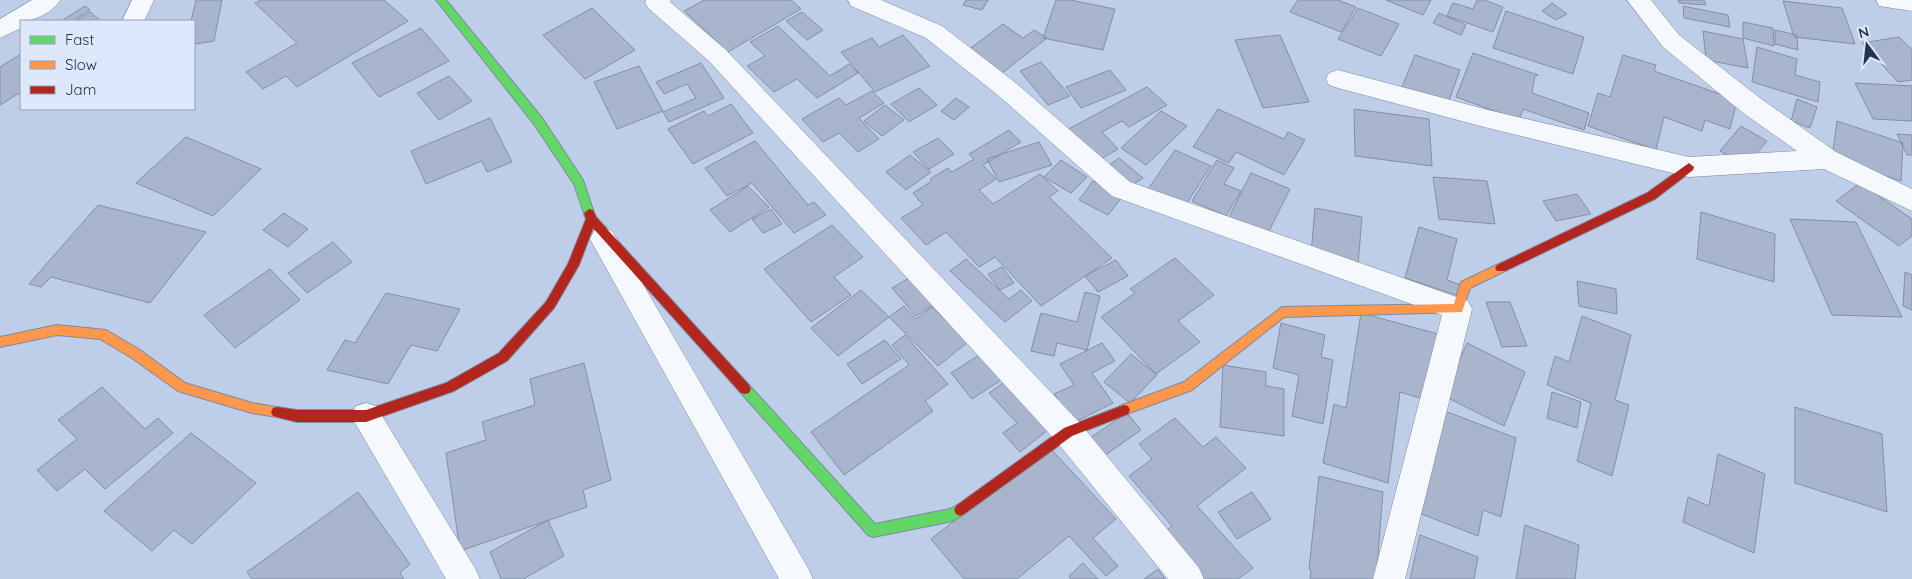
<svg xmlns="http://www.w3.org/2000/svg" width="1912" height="579" font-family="Quicksand,sans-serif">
	<rect width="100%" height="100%" fill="#becde8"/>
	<!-- building -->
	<path fill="#a9b5cd" stroke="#838fa5" d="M196,0H222L214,41L195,44L194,42V21H191Z
		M261,0H384L408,21L297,87L286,76L263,89L246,72L297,43L255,3Z
		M704,0H791L801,9L728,52L684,11Z
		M966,0H988L982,10L963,5Z
		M1056,0H1070L1115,9L1103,50L1043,38Z
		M1298,0H1338L1356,7L1341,32L1290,12Z
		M1386,0H1431L1423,15Z
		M1477,0H1484L1503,7L1493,32L1447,16L1453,3L1473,9Z
		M1678,0H1704L1706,5L1679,3Z
		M1783,1L1842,8L1855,44L1794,37Z
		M1552,3L1567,14L1556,20L1542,11Z
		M85,6L90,10L73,21H61Z
		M1683,6L1728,15L1730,27L1684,18Z
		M592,8L635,50L585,79L543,35Z
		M1358,8L1399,24L1381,56L1338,39Z
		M1506,11L1584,37L1573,74L1493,48Z
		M90,12L101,21H76Z
		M802,12L823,30L807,40L786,21Z
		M1439,13L1466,25L1461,35L1433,23Z
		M1743,22L1773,28L1774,46L1743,38Z
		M1003,24L1023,38L1034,30L1047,38L997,77L964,53Z
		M778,26L830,76L849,64L858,73L817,98L797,79L774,92L747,66L765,56L750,42Z
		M421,28L449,61L379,97L352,63Z
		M1775,30L1797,35L1798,50L1775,44Z
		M1703,31L1743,39L1748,68L1706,60Z
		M903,35L930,66L875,92L841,52L872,38L879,47Z
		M1280,35L1309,102L1263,108L1235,40Z
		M1899,37L1910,48H1912V80L1898,82L1862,43Z
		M1757,47L1797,59L1795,75L1820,82L1818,102L1752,82Z
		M1473,53L1538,75L1535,76L1532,93L1589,113L1584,130L1523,109L1519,120L1456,97Z
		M21,54V92L0,105V67Z
		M1415,55L1460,70L1448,103L1402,87Z
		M1623,55L1656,65L1654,71L1737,100L1730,129L1705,120L1702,131L1664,117L1656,150L1588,126L1598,93L1610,97Z
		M1041,62L1070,96L1048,105L1020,71Z
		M701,63L724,98L669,122L663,112L696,98L687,84L664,94L656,82Z
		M639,66L663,111L617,129L594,82Z
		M1110,70L1126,90L1081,108L1066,87Z
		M449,76L472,101L439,120L417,93Z
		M1855,83L1912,86V121L1873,119Z
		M1147,87L1167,105L1129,127L1122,121L1102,132L1118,149L1094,163L1063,132Z
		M919,88L937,105L909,122L891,104Z
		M872,91L884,103L859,118L879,139L858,152L839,133L823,142L802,119L839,98L846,105Z
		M956,98L969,107L954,120L941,111Z
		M1797,99L1817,107L1810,128L1791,121Z
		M731,104L753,133L693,164L668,129L704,111L708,116Z
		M885,105L904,120L882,136L864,121Z
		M1218,109L1284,139L1288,132L1305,140L1284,175L1236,152L1229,163L1193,147Z
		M1354,109L1429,119L1432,166L1355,156Z
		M1161,111L1187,126L1146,165L1121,148Z
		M490,118L512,162L487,172L482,161L426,184L411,151Z
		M1837,121L1903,143L1901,181L1832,158Z
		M1741,126L1767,141L1746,166L1720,151Z
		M1009,130L1021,142L983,165L996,179L979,190L993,204L1040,174L1058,191L1049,197L1112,258L1041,306L995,257L979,267L946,232L926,245L901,218L923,205L913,193L932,181L930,179L948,168L952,172L974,159L969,154Z
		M1897,134L1912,135V155H1907Z
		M186,137L261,169L213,216L136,183Z
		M938,138L954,154L929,169L913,152Z
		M755,141L808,205L814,202L826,215L794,233L752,183L727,196L705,168Z
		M1039,142L1052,165L999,182L987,159Z
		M1175,150L1211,166L1185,206L1148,189Z
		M910,155L931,172L906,190L886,172Z
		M1119,158L1143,178L1132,185L1109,165Z
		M1061,160L1087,177L1071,193L1044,177Z
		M1217,160L1234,168L1224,184L1241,191L1226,216L1192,201Z
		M1251,173L1290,189L1266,237L1227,221Z
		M1433,177L1487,181L1495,224L1439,219Z
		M1093,181L1123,196L1108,215L1079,200Z
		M1860,183L1912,219V236L1899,246L1836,201Z
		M748,186L769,207L730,232L710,210Z
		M1577,194L1591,214L1556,221L1543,201Z
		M98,205L206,232L150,303L51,277L41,287L29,284Z
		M1315,208L1362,217L1358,264L1311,254Z
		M771,209L782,224L763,233L752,219Z
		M1701,212L1775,234L1774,282L1697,259Z
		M284,213L308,229L288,247L263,230Z
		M1790,219L1856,222L1902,317L1832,315Z
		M832,225L863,257L834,277L851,295L811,322L764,269Z
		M1419,227L1457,239L1447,280L1464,286L1462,297L1405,278Z
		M333,242L352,262L307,293L288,273Z
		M1175,258L1214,295L1178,321L1200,342L1156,374L1101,317L1135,293L1130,289Z
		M966,259L1009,299L1021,290L1032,301L1005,322L950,271Z
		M1116,260L1128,276L1098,292L1085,276Z
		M1002,267L1014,283L1000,290L988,274Z
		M270,269L300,300L235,348L204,315Z
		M1905,272L1912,275V310L1903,306Z
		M909,278L933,305L916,316L892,288Z
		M1577,281L1616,289L1617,314L1579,306Z
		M861,290L889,317L838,356L811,328Z
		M1085,292L1100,296L1087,350L1057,343L1054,356L1031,351L1041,313L1077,322Z
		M386,293L460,309L437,351L411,345L388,384L327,370L345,340L355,343Z
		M1486,302H1510L1527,346L1502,347Z
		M904,306L916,319L932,307L968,342L938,366L889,317Z
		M1361,313L1438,334L1430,401L1400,392L1388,483L1323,463L1334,404L1346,408Z
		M1582,316L1631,335L1615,400L1629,405L1612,476L1577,461L1591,403L1547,385L1555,356L1569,362Z
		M1281,323L1325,335L1321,357L1333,360L1323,424L1292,416L1299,375L1273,368Z
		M905,335L948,384L925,401L933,411L844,475L811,432L909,365L892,345Z
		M885,340L901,359L862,384L847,364Z
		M1102,343L1115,361L1092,373L1113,403L1073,423L1054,394L1074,385L1060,364Z
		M1467,343L1525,372L1504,426L1444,396Z
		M987,350L1009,375L972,399L951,373Z
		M1131,354L1157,375L1130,403L1104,382Z
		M584,363L611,480L583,490L587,507L460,551L446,453L486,440L482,422L535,405L530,379Z
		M1223,365L1266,372V386L1284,389V436L1220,427Z
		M1007,380L1053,426L1020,452L1003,433L1017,423L989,393Z
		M102,387L145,429L158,418L173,433L105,489L85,469L57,491L37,470L77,439L58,420Z
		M1552,392L1581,402L1577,428L1547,418Z
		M1795,407L1882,434L1887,512L1795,483Z
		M1442,410L1516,438L1501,517L1483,510L1478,536L1419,513Z
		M1127,413L1141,430L1104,456L1090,438Z
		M1175,418L1203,447L1216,437L1246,468L1197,506L1253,568L1238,579H1199L1160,535L1172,526L1129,476L1152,459L1139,444Z
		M191,433L256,483L192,544L174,530L152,551L104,511Z
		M1049,447L1116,519L1093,538L1118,566L1106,576L1069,536L1017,579H964L931,539Z
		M1718,454L1765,474L1754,553L1683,522L1688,497L1709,506Z
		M1319,476L1383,492L1376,579H1310L1311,570L1309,569Z
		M358,492L410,564L400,573L404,579H252L247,572Z
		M1252,492L1271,519L1237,539L1218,512Z
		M548,520L564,556L523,579H501L490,552Z
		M1525,525L1579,545L1575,579H1516Z
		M1420,535L1478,557L1474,579H1410Z
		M1083,563L1098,579H1071L1069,576Z
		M1158,569L1165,579H1144Z"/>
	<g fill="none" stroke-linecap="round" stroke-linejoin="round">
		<!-- street casing -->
		<g stroke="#7e8aa0" stroke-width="1">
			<path id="street" d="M32,0H60C53,12 35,21 21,21V28L0,38V19Z
				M132,0H154L144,21H122Z
				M646,0H671L670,2L725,49L1079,422L1199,568L1204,579H1168L1057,442L709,61L648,8L645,2Z
				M848,0H881L942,26L1017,84L1130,182L1468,301L1472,309L1405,579H1373L1442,315L1112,196L999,96L926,38L851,6Z
				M1627,0H1651L1679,35L1760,98L1836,152L1912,189V211L1824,169L1689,177L1488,128L1338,88L1329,85L1326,79L1329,73L1338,70L1488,110L1689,157L1797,151L1742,112L1663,47Z
				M1876,0H1912V11L1879,6Z
				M603,228L612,231L808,568L813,579H779L590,239L594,231Z
				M366,403L376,406L475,568L480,579H446L351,416L356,406Z"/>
		</g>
		<!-- fast casing -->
		<g stroke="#7e8aa0" stroke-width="2">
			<path id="fast" d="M436,0H446L542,118L583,180L594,213L593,216H585L574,184L534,124Z
				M745,384L749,385L875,524L950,509L960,504L964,506L966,510L964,514L953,521L873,537L868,535L741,393L739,389L741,385Z"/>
		</g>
		<!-- slow casing -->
		<g stroke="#7e8aa0" stroke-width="2">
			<path id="slow" d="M1501,263L1505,265L1507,268L1505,271L1470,288L1462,312L1284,317L1192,390L1124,415L1120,414L1118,410L1120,406L1184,382L1282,307L1454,304L1461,282Z
				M57,325L106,330L140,350L185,383L252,403L281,408L283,412L281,416L277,417L252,413L178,391L132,358L100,339L57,335L0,347V337Z"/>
		</g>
		<!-- jam casing -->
		<g stroke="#7e8aa0" stroke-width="2">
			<path id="jam" d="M1689,163L1694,167L1693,170L1655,199L1505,271H1497L1495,268L1497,265L1647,193Z
				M589,209L593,210L596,217L749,385L751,389L749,393L745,394L741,393L593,228L579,265L554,308L507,361L454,391L366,422H297L273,416L271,412L273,408L277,407L297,410H366L446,383L499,353L546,302L568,264L586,219L584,213Z
				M1124,405L1128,406L1130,410L1128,414L1072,436L964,514L960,516L956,514L954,510L956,506L1064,428Z"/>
		</g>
		<!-- street -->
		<use href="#street" fill="#f5f8fc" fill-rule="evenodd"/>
		<!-- fast -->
		<use href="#fast" fill="#63d668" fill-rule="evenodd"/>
		<!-- slow -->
		<use href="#slow" fill="#ff974d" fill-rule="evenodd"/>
		<!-- jam -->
		<use href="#jam" fill="#b3261e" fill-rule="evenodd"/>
	</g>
	<!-- legend -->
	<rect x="20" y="20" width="175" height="90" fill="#dee8fc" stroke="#94a0b6"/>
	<rect x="30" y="36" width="25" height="8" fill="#63d668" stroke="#94a0b6"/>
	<text x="65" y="45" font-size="15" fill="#26334c">Fast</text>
	<rect x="30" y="61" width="25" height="8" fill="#ff974d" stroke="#94a0b6"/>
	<text x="65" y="70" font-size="15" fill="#26334c">Slow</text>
	<rect x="30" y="86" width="25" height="8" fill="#b3261e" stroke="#94a0b6"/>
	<text x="65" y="95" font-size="15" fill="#26334c">Jam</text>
	<!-- north arrow -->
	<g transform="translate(1867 45) rotate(345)" stroke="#dee8fc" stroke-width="4" paint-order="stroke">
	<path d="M0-4L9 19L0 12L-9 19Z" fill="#26334c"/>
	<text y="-8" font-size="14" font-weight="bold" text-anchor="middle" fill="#26334c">N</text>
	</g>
</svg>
